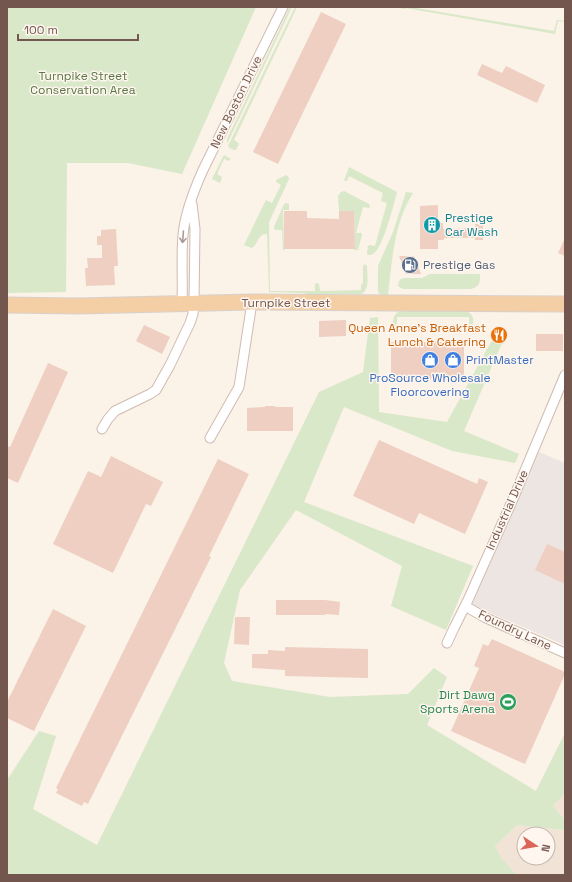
<svg xmlns="http://www.w3.org/2000/svg" width="572" height="882" font-family="'Space Grotesk',sans-serif">
	<rect width="100%" height="100%" fill="#fbf2e8"/>
	<!-- residential -->
	<path fill="#f2e3d7" fill-rule="evenodd" d="M565,793V820L553,806Z
		M517,825L565,830V875H517L502,859L495,846ZM524,834H548V858H524Z"/>
	<!-- industrial -->
	<path fill="#ece5e1" d="M539,452L565,463V645L472,605Z"/>
	<!-- green -->
	<path fill="#d8e8c8" d="M7,7H256L182,174L128,163H67L66,292L7,293Z
		M290,7H292L227,144V139Z
		M295,7H297L234,140L237,142L239,144L236,150C233,150 229,148 228,146Z
		M396,7H410L554,31L557,20L565,21V22L558,21L555,34L406,8L405,9Z
		M224,155L231,159L229,161L224,159L217,174L222,177L220,183L212,179Z
		M349,167L397,192C394,204 383,247 374,253C372,255 370,255 368,255L367,253L368,246L370,245L375,246L387,203L381,201L383,193L349,176L347,181H344Z
		M284,176L285,175L288,176L289,179L269,222L270,291H315V284L317,283L319,284L320,291L361,290V285L363,283V266L365,264L367,266C367,276 370,288 362,294H305V293L269,292L267,234C258,233 258,244 252,248L244,245L266,200L272,203L281,185L276,182V180Z
		M344,191L369,204L370,206L369,208L363,207L356,233H361L362,235L358,250H354V249L355,248L354,211H339L338,196L341,192Z
		M406,192L413,193C394,222 392,261 388,295H381L378,292V266L393,232Z
		M287,203L289,204V210H283L284,250L283,251L282,230H276L274,229V227L284,204Z
		M430,274H480C480,283 480,287 470,289H403L398,286L399,281L401,279L405,278H422Z
		M400,311H466C472,313 474,318 473,324H469V317H397V326H392C393,320 393,314 400,311Z
		M378,317L379,412L447,422L491,342L502,343L464,431L519,454L515,463L452,451L344,407L304,502L473,566L446,630L391,606L402,566L296,510L240,590L224,663L232,681L330,697L408,694L434,668L447,677L427,725L536,791L565,733V793L553,806L565,820V830L517,825L495,846L502,859L517,875H7V780L39,731L56,736L33,809L97,845L319,392L363,372L370,318Z"/>
	<!-- building -->
	<path fill="#eecfc2" d="M321,12L346,24L278,164L253,152Z
		M482,64L502,73L506,66L545,85L537,103L477,75Z
		M438,205V223H443V229L475,228V224H483V240H475V238H444V240H438V249H420V206Z
		M284,211H307V218L339,219V211H354L355,249H284Z
		M116,229L118,266H114L115,285L86,286L85,268H88L87,258H102V245H97V236H101V230Z
		M565,238V256L558,253Z
		M399,256H414L421,274H406Z
		M346,320V336L319,337V321Z
		M144,325L170,337L162,354L136,341Z
		M496,326L506,329L503,344L492,342Z
		M536,334H563V351H536Z
		M391,342H464V378L391,379Z
		M48,363L68,372L18,483L7,478V446L10,447Z
		M265,406H275V407H293V431H247V408L265,407Z
		M379,440L477,484L479,478L488,482L465,534L419,513L414,524L353,496Z
		M111,456L163,482L151,506L146,504L113,573L53,544L88,471L101,477Z
		M218,459L249,474L209,556L211,557L88,804L84,802L82,806L56,793L58,789L56,788Z
		M547,544L565,552V584L535,570Z
		M276,600H325L340,602L339,615L325,614V615H276Z
		M53,609L86,626L34,731L7,718V702Z
		M235,617H250L249,645L234,644Z
		M492,639L565,672V674L525,764L451,731L479,668L474,666L483,644L488,646Z
		M285,647L368,649V678L285,676V670L252,668V654H268V650L285,651Z"/>
	<g fill="none" stroke-linecap="round" stroke-linejoin="round">
		<!-- street casing -->
		<g stroke="#cebbb2" stroke-width="11">
			<path id="street" d="M182,303C183,281 181,257 183,235C185,212 194,190 203,170L283,7
				M102,429L108,419L115,411L150,394L156,390L170,365L190,323L193,314L194,303L195,229L192,204
				M210,438L239,387L252,302
				M465,606L486,618L565,653
				M447,643L454,628L468,600L513,499L565,375"/>
		</g>
		<!-- primary casing -->
		<g stroke="#d8d0cd" stroke-width="17">
			<path id="primary" d="M7,305L78,306L252,302L393,303L565,304"/>
		</g>
		<!-- street -->
		<use href="#street" stroke="#fff" stroke-width="9"/>
		<!-- primary -->
		<use href="#primary" stroke="#f4cfa6" stroke-width="15"/>
	</g>
	<!-- one-way arrows -->
	<defs><path id="oneway-shaft" d="M-6 0H5M1.5-3L5.5 0L1.5 3" fill="none" stroke-width="1.6" stroke-linecap="round" stroke-linejoin="round"/></defs>
	<use stroke="#ab9a95" href="#oneway-shaft" transform="translate(183 237) rotate(94)"/>
	<!-- icons -->
	<defs>
		<g id="building-disc" transform="scale(0.9)"><circle r="9.5" fill="#0f9aa8" stroke="#fef6ef"/><path d="M-4-6H4V6H1V3H-1V6H-4ZM-2.5-4.3h1.7v1.8h-1.7ZM.8-4.3h1.7v1.8H.8ZM-2.5-1h1.7V.8h-1.7ZM.8-1h1.7V.8H.8Z" fill="#fff"/></g>
		<g id="fuel-disc" transform="scale(0.9)"><circle r="9.5" fill="#5c6f8a" stroke="#fef6ef"/><path d="M-5.5-6h7V0h2V4h1.3V-2.5L3-4.5l.8-.8L6-3V5H2.5V1h-1V6h-7ZM-4.2-4.7v3.2H.2V-4.7Z" fill="#fff"/></g>
		<g id="restaurant-disc" transform="scale(0.9)"><circle r="9.5" fill="#e8710a" stroke="#fef6ef"/><path d="M-5-6h1v4h1v-4h1v4h1v-4h1v5L-1.5 .5V6h-2V.5L-5-1ZM5-6V6H3V1.5H1.5Q1.5-4 5-6Z" fill="#fff"/></g>
		<g id="shop-disc" transform="scale(0.9)"><circle r="9.5" fill="#3f7fe0" stroke="#fef6ef"/><path d="M-5-2.5h2.3a2.7 3.5 0 0 1 5.4 0H5L5.5 6h-11ZM-1.5-2.5h3a1.5 2.3 0 0 0-3 0Z" fill="#fff"/></g>
		<g id="stadium-disc" transform="scale(0.9)"><circle r="9.5" fill="#2e9e5b" stroke="#fef6ef"/><path d="M0-5a6.5 5 0 1 0 0 10a6.5 5 0 1 0 0-10ZM-3.5-1.8h7v3.6h-7Z" fill="#fff"/></g>
	</defs>
	<g fill-rule="evenodd">
		<use href="#building-disc" x="432" y="225"/>
		<use href="#fuel-disc" x="410" y="265"/>
		<use href="#restaurant-disc" x="499" y="335"/>
		<use href="#shop-disc" x="430" y="360"/>
		<use href="#shop-disc" x="453" y="360"/>
		<use href="#stadium-disc" x="508" y="702"/>
	</g>
	<g text-anchor="middle" dominant-baseline="central" stroke-width="3" stroke-linejoin="round" paint-order="stroke">
		<!-- park labels -->
		<g font-size="12" fill="#5b7847" stroke="#fef6ef">
			<text x="83" y="76">Turnpike Street<tspan x="83" dy="14">Conservation Area</tspan></text>
		</g>
		<!-- street labels -->
		<g font-size="12" fill="#73574e" stroke="#fef6ef">
			<text transform="translate(236 102) rotate(-64)">New Boston Drive</text>
			<text x="286" y="303">Turnpike Street</text>
			<text transform="translate(507 510) rotate(-66)">Industrial Drive</text>
			<text transform="translate(515 630) rotate(25)">Foundry Lane</text>
		</g>
		<!-- culture labels -->
		<g font-size="12" fill="#0d838f" stroke="#fef6ef" text-anchor="start">
			<text x="445" y="218">Prestige<tspan x="445" dy="14">Car Wash</tspan></text>
		</g>
		<!-- service labels -->
		<g font-size="12" fill="#4e5e75" stroke="#fef6ef" text-anchor="start">
			<text x="423" y="265">Prestige Gas</text>
		</g>
		<!-- food labels -->
		<g font-size="12" fill="#c56008" stroke="#fef6ef" text-anchor="end">
			<text x="486" y="328">Queen Anne's Breakfast<tspan x="486" dy="14">Lunch &amp; Catering</tspan></text>
		</g>
		<!-- shop labels -->
		<g font-size="12" fill="#366cbe" stroke="#fef6ef" text-anchor="start">
			<text x="466" y="360">PrintMaster</text>
			<text x="430" y="378" text-anchor="middle">ProSource Wholesale<tspan x="430" dy="14">Floorcovering</tspan></text>
		</g>
		<!-- leisure labels -->
		<g font-size="12" fill="#27864d" stroke="#fef6ef" text-anchor="end">
			<text x="495" y="695">Dirt Dawg<tspan x="495" dy="14">Sports Arena</tspan></text>
		</g>
	</g>
	<!-- border -->
	<rect width="572" height="882" fill="none" stroke="#73574e" stroke-width="16"/>
	<!-- north arrow -->
	<g transform="translate(536 846) rotate(102)"><circle r="19" fill="#fef6ef" stroke="#c6b6af"/>
	<path d="M0-3L7 15L0 10L-7 15Z" fill="#db6657"/>
	<text y="-6" font-size="11" font-weight="bold" text-anchor="middle" fill="#73574e">N</text>
	</g>
	<!-- scale -->
	<path d="M18 34v6h120v-6" fill="none" stroke="#73574e" stroke-width="2"/>
	<text x="24" y="34" font-size="12" fill="#73574e" stroke="#fef6ef" stroke-width="3" paint-order="stroke">100 m</text>
</svg>
